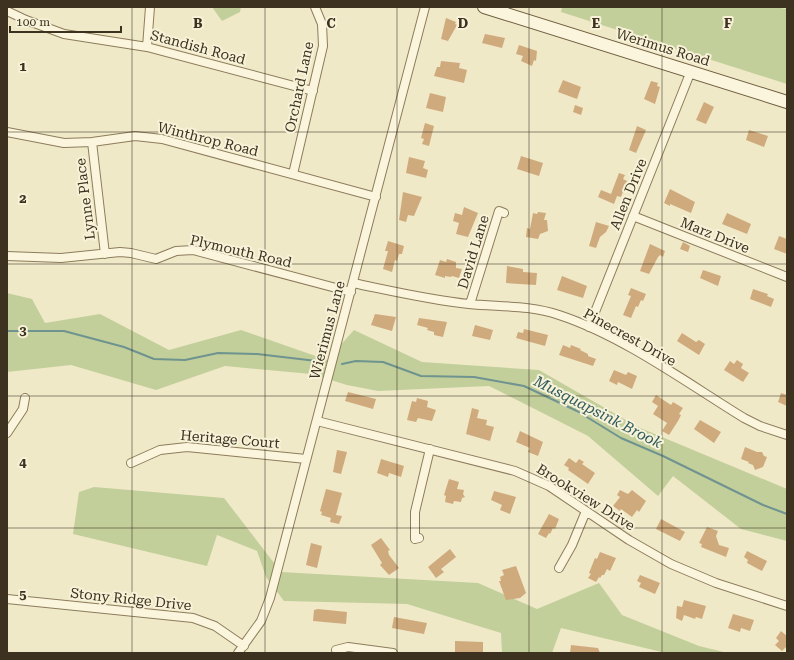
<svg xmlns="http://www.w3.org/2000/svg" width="794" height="660" font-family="'Roboto Serif',serif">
	<rect width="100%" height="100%" fill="#f0e9c8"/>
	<!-- green -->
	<path fill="#c2cf9b" d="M212,7H241L240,12L222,21Z
		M562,7H774L787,9V84L561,12Z
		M7,293L32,299L45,323L100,314L169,350L241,330L327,360L354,330L422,362L539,370L638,427L787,489V541L741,529L673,476L658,496L588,436L489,386L378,391L347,385L311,374L225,366L156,390L71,365L7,372Z
		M94,487L224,498L281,572L478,583L537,609L599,583L622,615L699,646L728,653H666L561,628L552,653H502L501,633L407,604L284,601L266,577L257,551L217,535L207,566L73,534L79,492Z"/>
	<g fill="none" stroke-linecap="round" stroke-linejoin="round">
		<!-- stream -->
		<path stroke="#6f938f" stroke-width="2" d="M7,331H64L124,347L154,359L185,360L218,353L257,354L325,362
			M342,364L356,361L383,362L421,376L474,377L524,386L577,411L621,438L663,456L763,505L787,514"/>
	</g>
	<!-- building -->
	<path fill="#cfaa7d" d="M446,18L456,22L455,24L457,25L448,41L441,39Z
		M485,34L505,38L502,48L482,43Z
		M519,45L537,51L536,61L534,60L532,66L521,61L523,56L516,54Z
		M441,61L460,63L459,68L467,70L464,83L434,76L437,67H440Z
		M563,80L581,87L577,99L558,92Z
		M651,81L658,83L657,86L660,87L655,104L644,99Z
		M430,93L446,97L443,112L426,108Z
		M704,102L714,107L706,124L696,120Z
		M575,105L583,108L581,115L573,112Z
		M425,123L434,126L429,146L422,144L424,139L421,138Z
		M637,126L646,130L636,153L629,150Z
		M749,130L768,136L764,147L746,140Z
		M521,156L543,163L539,176L517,169Z
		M409,157L425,161L423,168L428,170L426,178L406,173Z
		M619,173L625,175L623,179L627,181L621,197L617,196L614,204L598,197L601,190L611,194Z
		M670,189L695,202L691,213L670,204V206L664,203Z
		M403,192L422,197L414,216L408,215L406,222L399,220Z
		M464,207L478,213L468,237L456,234L459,223L453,221L455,213L462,215Z
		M538,212L546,213L544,220H547L548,231L540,234L538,239L526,237L527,228L530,229L533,213L537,214Z
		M727,213L751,224L747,234L722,224Z
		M596,222L609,226L606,232L600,237L596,248L589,246Z
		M779,236L787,239V254L774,249Z
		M388,241L404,246L402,254H399L397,261L395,260L392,272L383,269L388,251H385Z
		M683,242L690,246L688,252L680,249Z
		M650,244L665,251L663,257L660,255L658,257L649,274L640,271Z
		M447,259L456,262V268L462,269L459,278L452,276L451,277L445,276V278L435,275L440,260L446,262Z
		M507,266L523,269V272L537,273L536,285L506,283Z
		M703,270L721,276L718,286L700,278Z
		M562,276L587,286L583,298L557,290Z
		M631,288L646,294L643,301L641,300L638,307L636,306L631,318L623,315L631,296L628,295Z
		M753,289L768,294L767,296L774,299L771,307L750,299Z
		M375,314L396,317L392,331L371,325Z
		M419,318L447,322L443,337L434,335V332L427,330L428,328L417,325Z
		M475,325L493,330L490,340L472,336Z
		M524,329L548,335L545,346L516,338L518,332L523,333Z
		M682,333L696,342L699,340L705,344L699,355L677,341Z
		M563,345L570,348L571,345L581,349L580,350L588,354V356L596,359L593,366L559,355Z
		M737,360L743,364L741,368L749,373L743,382L724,370L730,361L734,364Z
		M614,370L626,375L628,372L637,376L632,389L618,382L617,385L609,381Z
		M348,392L376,399L373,409L345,401Z
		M781,393L787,395V406L778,402Z
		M656,395L671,405L673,402L683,408L679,414L681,415L678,421L669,435L662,431L667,423L653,414L658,406L652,402Z
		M417,398L428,401L427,407L436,410L432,421L418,418L416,422L407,420L412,401L416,402Z
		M472,408L479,410L477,418L487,420L486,425L494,427L490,441L466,434Z
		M700,420L721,432L714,443L694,429Z
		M520,431L543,442L538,456L528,452L530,448L516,442Z
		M745,447L757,452H762L764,456L767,457L763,467L755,470L753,465L748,463L749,462L741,459Z
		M337,450L347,452L341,474L333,472Z
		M569,458L576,463L579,459L584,462L582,464L595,473L588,484L568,470L569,468L564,465Z
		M381,459L404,466L401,477L389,473L388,477L377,473Z
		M449,479L459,482L457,489L464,490L463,494L465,497L462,498L461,502L454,501L453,504L445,502L446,496L444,495Z
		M326,489L342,493L336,515L342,516L339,524L330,522L331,518L321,515L322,512L320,511Z
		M620,490L628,494L632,490L646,501L639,512L637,510L632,517L621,509L620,511L613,506L620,497L617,495Z
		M494,491L516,497L510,514L500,510L502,505L491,500Z
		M549,514L559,519L555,529L553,528L550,534L549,533L546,538L538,534Z
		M661,519L685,532L680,541L656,529Z
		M707,527L718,531L716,536L719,545L729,548L726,557L701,547L702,544L699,543Z
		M381,538L390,550L388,551L389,555L399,568L389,575L380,565L382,563L371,545Z
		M311,543L322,546L317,568L306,565Z
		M450,549L456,557L441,569L444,572L436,578L428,567Z
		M747,551L767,561L762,571L747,563L748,560L744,557Z
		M600,552L616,558L610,571L607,569L604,575H602L600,578L599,577L596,582L588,578L591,574L589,573L595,558L597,559Z
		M516,566L526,593L520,598L506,600L499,581H501L500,577L504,575L502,570Z
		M640,575L660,583L655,594L639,587L641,583L637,581Z
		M684,600L706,606L702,619L696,617L695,619L684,615L682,621L676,618L677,606L682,607Z
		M318,609L347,612L346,624L313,621L314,610Z
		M733,614L754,620L750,631L741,628L740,632L728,628Z
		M394,617L427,623L424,634L392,628Z
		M781,631L787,636V646L782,651L775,645L779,641L776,638Z
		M455,641L483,642V653L455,652Z
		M571,645L598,648L600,653H570Z"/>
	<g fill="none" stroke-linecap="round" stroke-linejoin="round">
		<!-- street casing -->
		<g stroke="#8d7c5c" stroke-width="10">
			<path id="street" d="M7,11L26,20L64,34L147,47L313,91
				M147,47L150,7
				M7,132L64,143L92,142L135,136L162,139L376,197
				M92,142L105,254
				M293,174L323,46L322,24L315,7
				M633,216L787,277
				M7,256L61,258L120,252L131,253L156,259L176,251L193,250L351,292
				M353,283C392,291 430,300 469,304C500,307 530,305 559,315C623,336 687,383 744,418L760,426L787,435
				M470,304L499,211L504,213
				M589,327L691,71
				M317,421L515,471L549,486L629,540L671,564L716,583L787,606
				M7,433L23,409L25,398
				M131,463L160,450L187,447L306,459
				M419,538L415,539V512L430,449
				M559,568L572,545L586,511
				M7,599L193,618L215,626L244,646
				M336,650L348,647L393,653
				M238,653L261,621L270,598L425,7"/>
		</g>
		<!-- secondary casing -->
		<g stroke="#6f5d3f" stroke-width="14">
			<path id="secondary" d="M484,7L787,102"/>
		</g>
		<!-- street -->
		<use href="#street" stroke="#faf5dc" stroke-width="8"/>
		<!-- secondary -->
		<use href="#secondary" stroke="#faf5dc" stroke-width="12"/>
	</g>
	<!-- grid -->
	<path fill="none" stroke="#3d3220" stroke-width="1" stroke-opacity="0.55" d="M132,7V653M265,7V653M397,7V653M529,7V653M662,7V653M7,132H787M7,264H787M7,396H787M7,528H787"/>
	<g text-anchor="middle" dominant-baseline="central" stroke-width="4" stroke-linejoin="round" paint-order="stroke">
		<!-- street labels -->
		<g font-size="14" fill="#3d3220" stroke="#f7f2d8">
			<text transform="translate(198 47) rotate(15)">Standish Road</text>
			<text transform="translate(663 47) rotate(17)">Werimus Road</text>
			<text transform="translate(299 87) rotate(-78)">Orchard Lane</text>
			<text transform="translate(208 139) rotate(14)">Winthrop Road</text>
			<text transform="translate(628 194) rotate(-68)">Allen Drive</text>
			<text transform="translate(85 199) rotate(-97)">Lynne Place</text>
			<text transform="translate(715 235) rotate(22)">Marz Drive</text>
			<text transform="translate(241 251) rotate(13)">Plymouth Road</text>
			<text transform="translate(473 252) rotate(-73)">David Lane</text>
			<text transform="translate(327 330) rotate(-75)">Wierimus Lane</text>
			<text transform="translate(630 337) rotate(29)">Pinecrest Drive</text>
			<text transform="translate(230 439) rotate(5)">Heritage Court</text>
			<text transform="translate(586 497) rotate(32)">Brookview Drive</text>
			<text transform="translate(131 599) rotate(6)">Stony Ridge Drive</text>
		</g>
		<!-- water labels -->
		<g font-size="15" font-style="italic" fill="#2f5a5d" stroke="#f7f2d8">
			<text transform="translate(598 412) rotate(27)">Musquapsink Brook</text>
		</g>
	</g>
	<g font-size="13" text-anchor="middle" font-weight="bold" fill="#3d3220" stroke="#f7f2d8" stroke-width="4" stroke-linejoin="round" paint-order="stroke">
		<text x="198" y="28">B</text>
		<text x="331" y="28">C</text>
		<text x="463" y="28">D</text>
		<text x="596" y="28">E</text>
		<text x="728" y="28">F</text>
		<text x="23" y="71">1</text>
		<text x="23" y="203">2</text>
		<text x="23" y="335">3</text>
		<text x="23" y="467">4</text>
		<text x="23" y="599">5</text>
	</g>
	<!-- border -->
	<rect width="794" height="660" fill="none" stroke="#3d3220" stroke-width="16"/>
	<!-- scale -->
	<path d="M10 26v6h111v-6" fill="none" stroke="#3d3220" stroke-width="2"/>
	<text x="16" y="26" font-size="12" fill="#3d3220" stroke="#f7f2d8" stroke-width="3" paint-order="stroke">100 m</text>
</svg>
